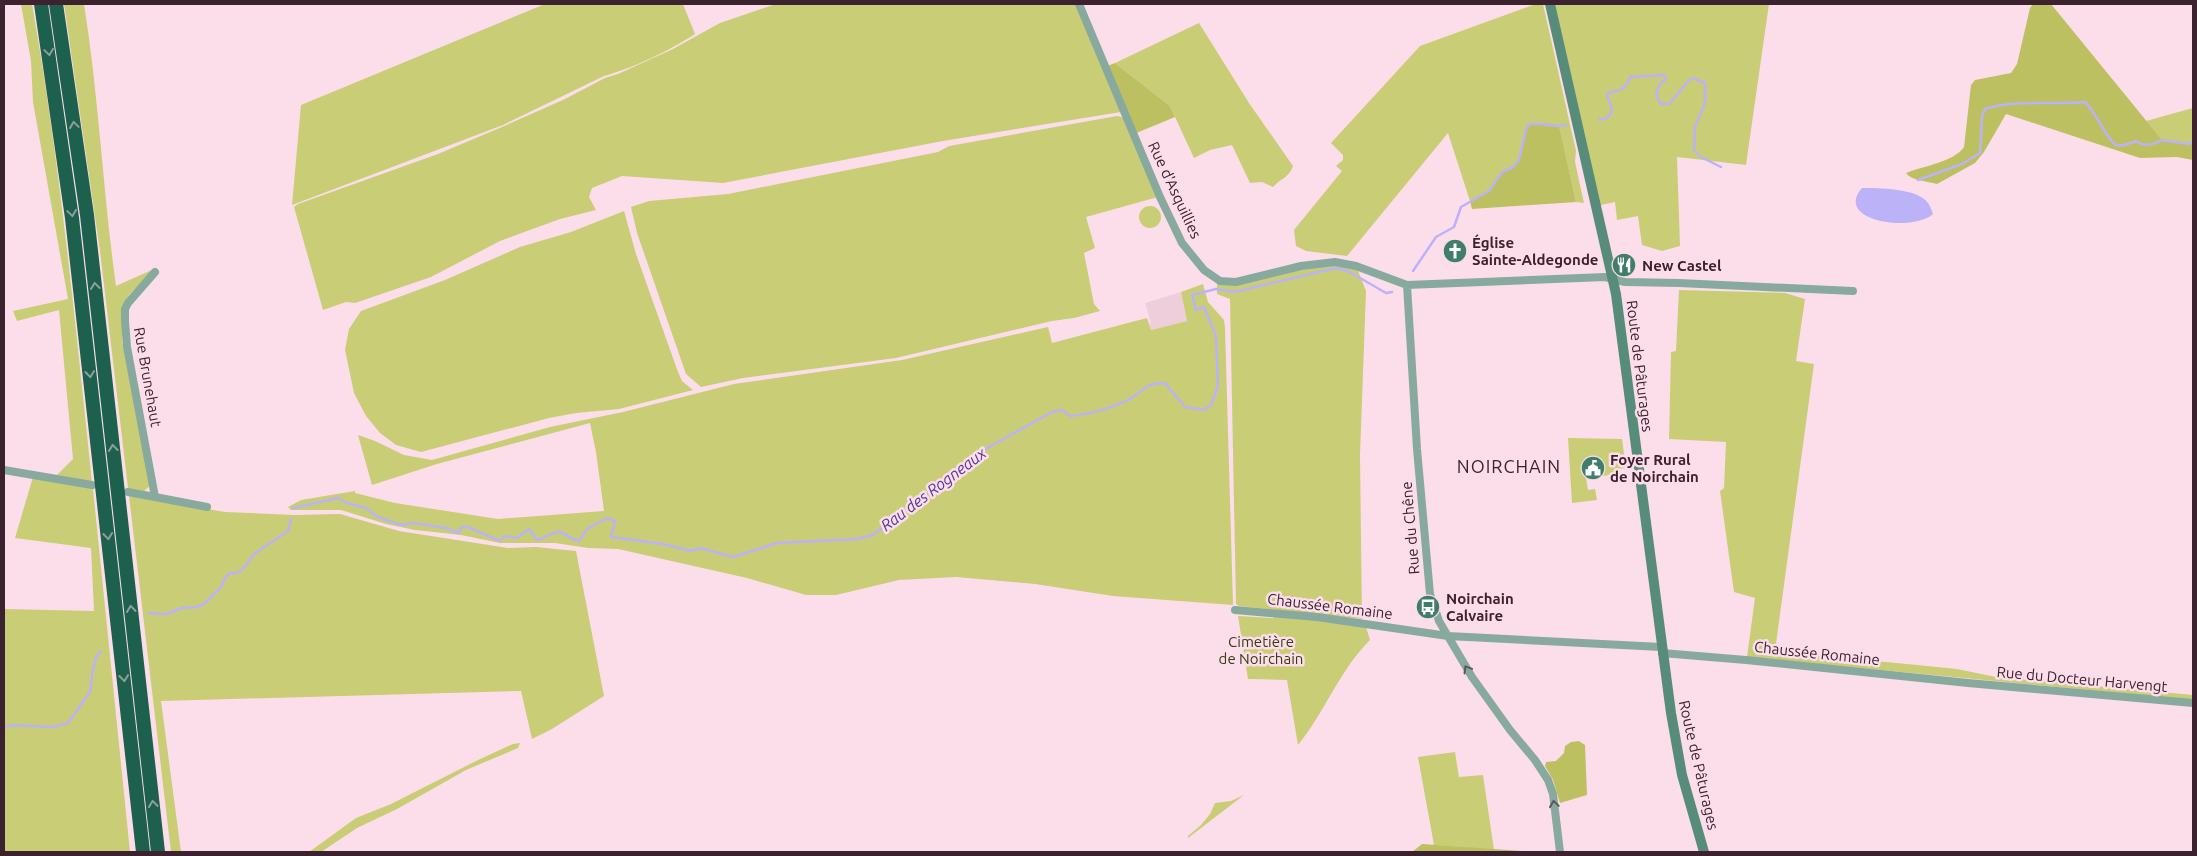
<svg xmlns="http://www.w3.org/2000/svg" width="2197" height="856" font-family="Ubuntu,sans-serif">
	<rect width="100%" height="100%" fill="#fcdeeb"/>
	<!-- built -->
	<path fill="#efcedc" d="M1181,292L1187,321L1150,330L1149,324L1151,323L1145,303Z"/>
	<!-- green -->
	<path fill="#c9cd75" d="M21,4H32C60,162 75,322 92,482L57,475L73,459L59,310L17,321L13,311L68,299L33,102L31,61Z
		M64,4H84C99,98 103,193 116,286L154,269L129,295L124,303L122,313V341L150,486L144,491L128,488L100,251Z
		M545,4H683L695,34C669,51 633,68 604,76L503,125L292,205L301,105Z
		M776,4H1076L1121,112L943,141L723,183L622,176L592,188L589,197L596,210L560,219L500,241L431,277L355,303L346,302L323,310L294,207L298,204L438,154L502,127L565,99L605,78L618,74L673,49L720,23Z
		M1536,4H1543L1576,151L1575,162L1584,203L1576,202L1559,127L1550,124L1526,129L1519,160L1513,167L1502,172L1489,191L1470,201L1448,133L1347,256L1306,251L1296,246L1294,230L1342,171L1336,166L1343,160V155L1331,143L1420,46Z
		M1550,4H1769L1746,165L1677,157L1680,246L1662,251L1642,245L1638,216L1617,220L1615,202L1596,206Z
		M1199,23L1249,103L1293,166C1289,178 1281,178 1273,187L1262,182L1250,183L1232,145L1210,150L1194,158L1170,106L1115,63Z
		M2193,108V142L2188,144L2162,140L2146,121Z
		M1117,116L1122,117L1125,120L1158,197L1086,217L1095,248L1084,253L1094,304L1100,311L1074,318L1052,321L896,358L743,378L701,387L686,374L637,233L631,207L649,201L728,194L938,152L949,146Z
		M1139 217a11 11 0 1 1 22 0a11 11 0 1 1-22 0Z
		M624,211L636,254L678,372L682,381L693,390L619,409L576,413L549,418L421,452L396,445L380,433L366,416L354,393L345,350L349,329L361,311L445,280L520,247L571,232Z
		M1331,265L1357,268L1366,291L1360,455L1362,619L1239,606L1236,604L1230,299L1217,294V284L1234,285L1293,271Z
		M1203,284L1208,302L1224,320L1225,328L1233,605L1113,596L1035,584L956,577L899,580L836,595H806L747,578L618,549L588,548L555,543H500L461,535L415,530L386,524L341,510H291L288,507L301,500L355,491V493L395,503L498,519L604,511L596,452L590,423L437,464L372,485L358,435L375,441L404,455L432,460L550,427L623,412L734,384L902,360L1048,327L1052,343L1147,318L1151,330L1187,321L1181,292Z
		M1679,290L1785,293L1805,299L1796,361L1814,364L1775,651L1957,669L1996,677L2193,695V700L1747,657L1755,598L1734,592L1720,491L1724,488L1726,442L1669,439L1671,352L1676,351Z
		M1568,438L1622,439L1626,468L1617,469L1618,474L1586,478L1588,490L1595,489L1597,500L1572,503Z
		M33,477L93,489L130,852H4V609L94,611L91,548L15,538Z
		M129,496L225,512L294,515L340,514L399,531L508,548L536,547L576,551L604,696L552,729L532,739L521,691L161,701L181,852H171Z
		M1273,613L1366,627L1370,640C1339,671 1325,712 1298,745L1287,680L1248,679L1238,616L1274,618Z
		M520,743L518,748L466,770L397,809L357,828L321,852H309L356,818L391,804L478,760L513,744Z
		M1455,752L1459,777L1483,775L1494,850L1434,845L1418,757Z
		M1244,795L1188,838V836L1201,825L1210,814L1215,803L1231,801Z"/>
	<!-- forest -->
	<path fill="#bdc060" d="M2033,4H2051L2162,140L2188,144L2193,142V160L2177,157L2140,158L2006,114L1984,152L1975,163L1937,184C1927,181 1912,181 1906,173C1923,166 1954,162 1964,147L1971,85L1975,80L2011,73L2017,64L2030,8Z
		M1115,63L1170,106L1175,117L1134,134L1105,67Z
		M1544,123L1559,126L1576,202L1472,209L1470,201L1489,191L1502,172L1513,167L1519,160L1526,129L1529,124Z
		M1579,741L1585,745L1587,795L1560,803L1553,780L1545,766L1546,762L1556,761L1564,753L1565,746L1571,742Z
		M1422,844L1535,852H1412Z"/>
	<!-- water -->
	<path fill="#bcb2f7" d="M1862,188C1879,188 1917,188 1928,203C1930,206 1932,211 1933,214C1912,233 1833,221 1862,188Z"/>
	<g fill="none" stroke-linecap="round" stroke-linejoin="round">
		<!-- stream -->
		<path stroke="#bcb2f7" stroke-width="2.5" d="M1599,119H1606C1615,110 1612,107 1607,96C1612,85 1621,100 1630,77L1664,75L1666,79L1660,84L1656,94L1659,101L1661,104H1669L1689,80L1693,78L1705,83V103L1695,127L1694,149L1699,156L1721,167
			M1918,180L1962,164L1980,153L1982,116L1985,109C2018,99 2051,105 2085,102C2095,111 2108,141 2116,145C2122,147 2130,143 2136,141C2145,147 2153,145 2162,140L2188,144L2193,142
			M1413,271L1436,237L1454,227L1461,207L1489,191L1502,172L1513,167L1519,160L1526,129L1529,124C1542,122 1554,128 1566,125
			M293,508L338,498L347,503L366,508L378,517L401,525L415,523L446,528L458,533L462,527H468L500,541L504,536L517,538L529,529L537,540C545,539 552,531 560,532C567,534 571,540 579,541L587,529L607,518L615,521L611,537L663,544L691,551L700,548L733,557L777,543L857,539L873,535L936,486L971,464L980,452L1052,412L1062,410L1070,416C1090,414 1113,408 1130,399C1147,389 1142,384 1165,383L1185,407L1204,410L1211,405L1218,386L1216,336L1204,307L1196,310L1192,295L1216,289L1234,292L1336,268L1348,271L1386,293L1392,292
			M149,613L166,614L182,608L196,607L204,604L221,587L225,578L230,573H236L242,570L254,554L288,531L291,519
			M4,728L11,725L53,727L68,723L90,692L93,669L96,657L101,651"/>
		<!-- minor -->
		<path stroke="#88aa9e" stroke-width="8" d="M1079,4L1160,197L1182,243L1204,270L1220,281L1236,282L1301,266L1335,262L1356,266L1407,285L1605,277L1625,282L1679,283L1853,291
			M155,272L128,303L125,309V321L127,347L155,497L207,507
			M1407,285L1417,449L1430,594L1439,621L1472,677L1510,730L1535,760L1548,780L1553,794L1560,852
			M4,470L92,485
			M128,492L155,497
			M1235,610L1317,617L1448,636L1661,647
			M1662,653L1746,660L1968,683L2193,703"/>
		<!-- secondary -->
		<path stroke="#588c7a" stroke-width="10" d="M1550,4L1616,294L1671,713L1682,775L1704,852"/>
		<!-- motorway -->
		<path stroke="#1d604d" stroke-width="14" d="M41,4L72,218L143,852
			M56,4L87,215L158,852"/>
	</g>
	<!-- one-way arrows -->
	<defs><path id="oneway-chevron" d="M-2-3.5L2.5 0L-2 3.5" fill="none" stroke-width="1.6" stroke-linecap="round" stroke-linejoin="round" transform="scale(1.25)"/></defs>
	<g stroke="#8c9f9c">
		<use href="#oneway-chevron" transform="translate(49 52) rotate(82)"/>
		<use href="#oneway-chevron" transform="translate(74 125) rotate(-98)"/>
		<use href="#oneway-chevron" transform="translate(72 213) rotate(82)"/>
		<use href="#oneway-chevron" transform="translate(95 286) rotate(-97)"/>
		<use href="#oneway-chevron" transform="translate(90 374) rotate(84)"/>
		<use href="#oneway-chevron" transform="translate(113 448) rotate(-96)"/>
		<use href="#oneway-chevron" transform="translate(108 536) rotate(84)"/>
		<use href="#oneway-chevron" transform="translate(131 609) rotate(-96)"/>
		<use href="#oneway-chevron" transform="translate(124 678) rotate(84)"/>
		<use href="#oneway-chevron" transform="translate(153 804) rotate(-96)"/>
	</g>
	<g stroke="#5a585b">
		<use href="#oneway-chevron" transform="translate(1467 669) rotate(-121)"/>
		<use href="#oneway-chevron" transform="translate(1554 804) rotate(-98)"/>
	</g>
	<!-- icons -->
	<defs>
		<g id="church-disc" transform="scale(1.25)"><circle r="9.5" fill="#407d6a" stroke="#fcdeeb"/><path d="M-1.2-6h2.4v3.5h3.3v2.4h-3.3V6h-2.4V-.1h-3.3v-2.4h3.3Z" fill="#fff"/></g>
		<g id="restaurant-disc" transform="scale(1.25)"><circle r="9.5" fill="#407d6a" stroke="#fcdeeb"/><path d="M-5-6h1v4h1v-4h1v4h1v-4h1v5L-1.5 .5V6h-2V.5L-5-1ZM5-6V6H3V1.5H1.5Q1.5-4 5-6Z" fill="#fff"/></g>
		<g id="civic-disc" transform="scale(1.25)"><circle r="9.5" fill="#407d6a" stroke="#fcdeeb"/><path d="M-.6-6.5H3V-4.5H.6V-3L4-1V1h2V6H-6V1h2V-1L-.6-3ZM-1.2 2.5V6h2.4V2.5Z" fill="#fff"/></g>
		<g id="bus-disc" transform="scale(1.25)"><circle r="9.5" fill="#407d6a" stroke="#fcdeeb"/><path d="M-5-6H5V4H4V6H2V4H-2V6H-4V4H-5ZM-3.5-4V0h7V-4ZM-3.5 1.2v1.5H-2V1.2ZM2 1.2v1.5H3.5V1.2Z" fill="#fff"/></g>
	</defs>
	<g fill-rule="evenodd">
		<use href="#church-disc" x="1455" y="251"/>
		<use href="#restaurant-disc" x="1624" y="265"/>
		<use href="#civic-disc" x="1593" y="468"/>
		<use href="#bus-disc" x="1428" y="607"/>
	</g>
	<g text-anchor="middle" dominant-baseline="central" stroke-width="5" stroke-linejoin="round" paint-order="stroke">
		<!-- street labels -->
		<g font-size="15" fill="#3c212e" stroke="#fcdeeb">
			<text transform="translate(1175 190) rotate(65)">Rue d'Asquillies</text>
			<text transform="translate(1640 366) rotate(83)">Route de Pâturages</text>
			<text transform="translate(148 377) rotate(80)">Rue Brunehaut</text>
			<text transform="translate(1410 528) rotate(-95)">Rue du Chêne</text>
			<text transform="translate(1330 606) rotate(7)">Chaussée Romaine</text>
			<text transform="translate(1817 653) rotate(6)">Chaussée Romaine</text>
			<text transform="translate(2082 679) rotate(5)">Rue du Docteur Harvengt</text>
			<text transform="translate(1699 765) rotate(77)">Route de Pâturages</text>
		</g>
		<!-- poi labels -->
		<g font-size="15" font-weight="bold" fill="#3c212e" stroke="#fcdeeb" text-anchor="start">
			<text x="1472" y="242">Église<tspan x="1472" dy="17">Sainte-Aldegonde</tspan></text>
			<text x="1642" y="265">New Castel</text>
			<text x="1610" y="459">Foyer Rural<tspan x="1610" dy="17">de Noirchain</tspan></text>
			<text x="1446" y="598">Noirchain<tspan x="1446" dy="17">Calvaire</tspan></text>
		</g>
		<!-- park labels -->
		<g font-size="15" fill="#3a3b12" stroke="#fcdeeb">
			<text x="1261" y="641">Cimetière<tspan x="1261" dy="17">de Noirchain</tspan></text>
		</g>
		<!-- water labels -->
		<g font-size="16" font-style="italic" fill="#523999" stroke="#fcdeeb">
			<text transform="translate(933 489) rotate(-37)">Rau des Rogneaux</text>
		</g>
		<!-- quarter labels -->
		<g font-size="18" letter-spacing="1" fill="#3c212e" stroke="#fcdeeb">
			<text x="1509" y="466">NOIRCHAIN</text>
		</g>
	</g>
	<!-- border -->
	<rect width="2197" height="856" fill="none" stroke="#3c212e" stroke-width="10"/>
</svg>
